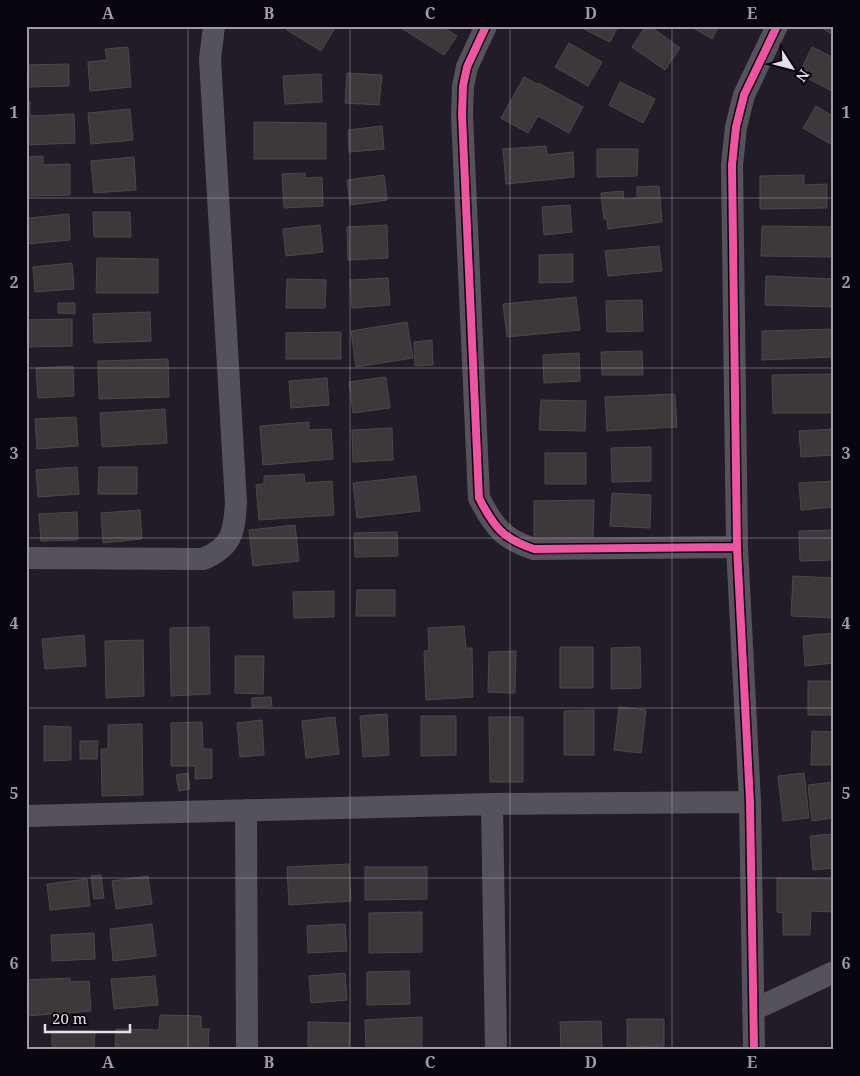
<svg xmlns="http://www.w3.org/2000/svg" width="860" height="1076" font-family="'Noto Serif',serif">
	<rect width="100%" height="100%" fill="#221c29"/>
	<!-- building -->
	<path fill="#3e383b" stroke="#4e474a" d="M289,26H336L321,51L287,30Z
		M398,26H441L457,36L444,55Z
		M578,26H618L610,42Z
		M646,26H650L680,48L665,70L632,47Z
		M690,26H719L712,39Z
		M818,26H834V35Z
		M569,43L602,62L588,86L555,67Z
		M128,47L131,87L90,91L88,62L107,60L105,49Z
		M812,47L834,58V92L799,74Z
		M69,64V86L26,87V65Z
		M347,73L382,75L379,105L345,103Z
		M321,74L322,102L285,104L283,76Z
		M524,77L537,84L538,83L583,107L569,133L538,116L528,133L501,118Z
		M620,82L655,99L643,123L609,105Z
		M26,102H30V116L74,114L75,143L26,145Z
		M816,106L834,117V146L803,128Z
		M130,109L133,140L91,144L88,113Z
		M254,122L326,123V159H254Z
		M382,126L384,149L349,152L348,130Z
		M546,146L547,155L573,152L574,177L506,184L503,149Z
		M597,149H638L637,176L597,177Z
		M43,156V165L70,164V195L26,196V157Z
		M134,157L136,190L94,193L91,161Z
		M305,173V178L322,177L323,206L284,208L282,174Z
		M384,175L387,200L350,205L347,180Z
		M804,175V185L827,184V208L760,209V176Z
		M659,186L662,222L608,229L607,219H604L601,193L623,191L624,200L637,198V187Z
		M570,205L572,232L544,235L542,207Z
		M26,208H28L29,218L69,214L70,240L26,244Z
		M93,212H130L131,237H94Z
		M320,225L323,252L286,256L283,229Z
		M387,225L388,258L348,260L347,227Z
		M762,226L834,227V257L761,256Z
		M659,246L662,271L608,276L605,251Z
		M573,254V282L539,283V255Z
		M97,258L158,259V293H96Z
		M72,263L74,289L35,292L33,267Z
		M766,276L834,279L833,307L765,305Z
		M388,278L390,305L352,308L350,280Z
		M287,279L326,280L325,308H286Z
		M576,297L580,330L507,337L503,304Z
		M642,300L643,331L607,332L606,301Z
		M58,303H75V314L58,313Z
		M150,312L151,341L94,343L93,314Z
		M72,319V346L26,347V320Z
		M407,322L413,358L356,367L351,331Z
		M834,329V357L762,360V331Z
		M341,332V359H286V333Z
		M432,340L433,365L415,366L414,342Z
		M642,351L643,375H602L601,352Z
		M579,353L580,381L544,383L543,355Z
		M168,359L169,397L99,399L98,361Z
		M73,366L74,396L38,398L36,368Z
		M832,374V413H773L772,375Z
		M386,377L390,408L353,413L349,382Z
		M327,378L329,405L291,408L289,381Z
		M675,394L677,427L607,431L605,397Z
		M541,400L586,401L585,431L539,430Z
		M165,409L167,443L102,447L100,413Z
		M76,417L78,446L37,449L35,419Z
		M309,422V430L331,429L333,459L263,465L260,426Z
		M392,428L393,460L353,462L352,430Z
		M834,429V455L801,457L799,431Z
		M651,447V481L612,482L611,448Z
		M545,453H586V484H545Z
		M77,467L79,494L38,497L36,470Z
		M99,467H137V494H98Z
		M304,474L305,483L332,481L334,515L259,520L256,485L264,484V476Z
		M416,476L420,511L357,518L353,483Z
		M834,481V507L801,510L799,483Z
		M612,493L651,495L650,528L610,526Z
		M594,500L593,538H534V501Z
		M140,510L142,539L103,543L101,513Z
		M77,512L78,540L41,541L39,514Z
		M295,525L299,561L253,566L249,530Z
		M834,530V560L800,561L799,531Z
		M397,532L398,556L355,557L354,533Z
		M793,576L834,578V618L791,616Z
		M357,590H395V616H356Z
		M334,591V617L294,618L293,592Z
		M464,626L466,648H472L473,697L426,700L424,651H429L428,628Z
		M209,627L210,694L171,696L170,628Z
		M834,633V663L805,666L803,636Z
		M84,635L86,666L45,669L42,639Z
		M143,640L144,696L106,698L105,641Z
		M560,647H593V688H560Z
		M640,647L641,688L611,689V648Z
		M516,651L515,693L488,692L489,652Z
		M235,656H264L263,694L235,693Z
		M808,681H834V715H808Z
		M271,697L272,706L252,707V698Z
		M619,707L646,710L641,753L614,750Z
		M594,710V755H564V711Z
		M387,714L389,755L363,757L360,716Z
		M421,716H456V755L421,756Z
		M335,717L339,754L306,758L302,721Z
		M489,717H523V782H490Z
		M262,720L264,755L240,757L237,723Z
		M202,722L203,749H212V778L195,779V766H171V723Z
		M142,724L143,795L102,796L101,749H108V725Z
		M44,726L71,727V760L44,761Z
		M812,731L834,732V765H811Z
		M80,741H98L97,759H80Z
		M188,773L190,789L179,791L176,775Z
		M804,773L809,818L783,821L778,776Z
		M834,782V818L812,821L808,785Z
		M834,834V868L813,870L810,836Z
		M349,864L351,901L289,905L287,867Z
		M365,867H427V899L365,900Z
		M101,875L104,898L94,899L91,876Z
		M148,876L152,904L116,909L112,881Z
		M777,878L834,879V912L811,911L810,935H783V913L777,912Z
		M87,879L90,906L50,910L47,884Z
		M422,912V952L369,953V913Z
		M152,924L156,956L113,961L110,929Z
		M345,924L347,951L308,953L307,926Z
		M94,933L95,959L52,961L51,935Z
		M409,971L410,1004L367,1005V972Z
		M345,973L347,1000L311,1003L309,976Z
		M155,976L158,1005L114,1009L111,979Z
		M70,978V982L89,981L91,1011L26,1016V980Z
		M160,1015L201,1016V1029H209L208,1050H115L116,1029L159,1030Z
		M422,1017V1050H366L365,1020Z
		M627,1019H664V1046L627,1047Z
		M601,1021L602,1050H561L560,1022Z
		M308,1022L350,1023L349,1050H308Z
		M52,1031H95L94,1050H52Z"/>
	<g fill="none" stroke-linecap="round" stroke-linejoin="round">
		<!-- minor -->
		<path stroke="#56525c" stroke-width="22" d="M486,26L467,67L463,86L462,115L479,498C494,527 503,539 534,549L737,547
			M26,558L203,559C232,547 234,533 236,503L210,59L214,26
			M492,804L496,1050
			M246,810L247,1050
			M26,816L492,804L750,802
			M753,1010L834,972
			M754,1050L750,802L737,547L732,165L736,127L744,95L777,26"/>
		<!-- cycleway casing -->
		<g stroke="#09050e" stroke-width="11">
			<path id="cycleway" d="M486,26L467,67L463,86L462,115L479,498C494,527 503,539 534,549L737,547
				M754,1050L750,802L737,547L732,165L736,127L744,95L777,26"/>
		</g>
		<!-- cycleway -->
		<use href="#cycleway" stroke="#f153a3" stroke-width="8"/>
	</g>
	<!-- grid -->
	<path fill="none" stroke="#a09aa8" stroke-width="1" stroke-opacity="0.55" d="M188,26V1050M350,26V1050M510,26V1050M672,26V1050M26,198H834M26,368H834M26,538H834M26,708H834M26,878H834"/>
	<!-- border -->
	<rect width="860" height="1076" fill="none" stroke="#09050e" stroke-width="55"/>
	<!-- north arrow -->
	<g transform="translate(792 68) rotate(126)" stroke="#09050e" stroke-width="4" paint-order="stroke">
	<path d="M0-4L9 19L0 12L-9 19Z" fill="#e4deed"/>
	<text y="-8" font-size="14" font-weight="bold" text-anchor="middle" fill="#e4deed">N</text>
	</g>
	<!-- scale -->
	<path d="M45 1024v8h85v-8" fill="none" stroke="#e4deed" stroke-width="2.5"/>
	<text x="52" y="1024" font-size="15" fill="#e4deed" stroke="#09050e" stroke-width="4" paint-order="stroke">20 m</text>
	<rect x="28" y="28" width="804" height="1020" fill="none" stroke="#a09aa8" stroke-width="2"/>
	<g font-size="16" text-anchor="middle" font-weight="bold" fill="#a09aa8">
		<text x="108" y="19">A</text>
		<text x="269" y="19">B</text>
		<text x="430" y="19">C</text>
		<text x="591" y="19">D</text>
		<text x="752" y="19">E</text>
		<text x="14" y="118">1</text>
		<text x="846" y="118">1</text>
		<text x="14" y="288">2</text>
		<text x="846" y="288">2</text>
		<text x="14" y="459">3</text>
		<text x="846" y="459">3</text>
		<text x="14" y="629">4</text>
		<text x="846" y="629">4</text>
		<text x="14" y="799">5</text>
		<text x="846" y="799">5</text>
		<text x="14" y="969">6</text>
		<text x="846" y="969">6</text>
		<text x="108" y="1068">A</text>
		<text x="269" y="1068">B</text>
		<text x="430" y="1068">C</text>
		<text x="591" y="1068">D</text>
		<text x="752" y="1068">E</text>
	</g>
</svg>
